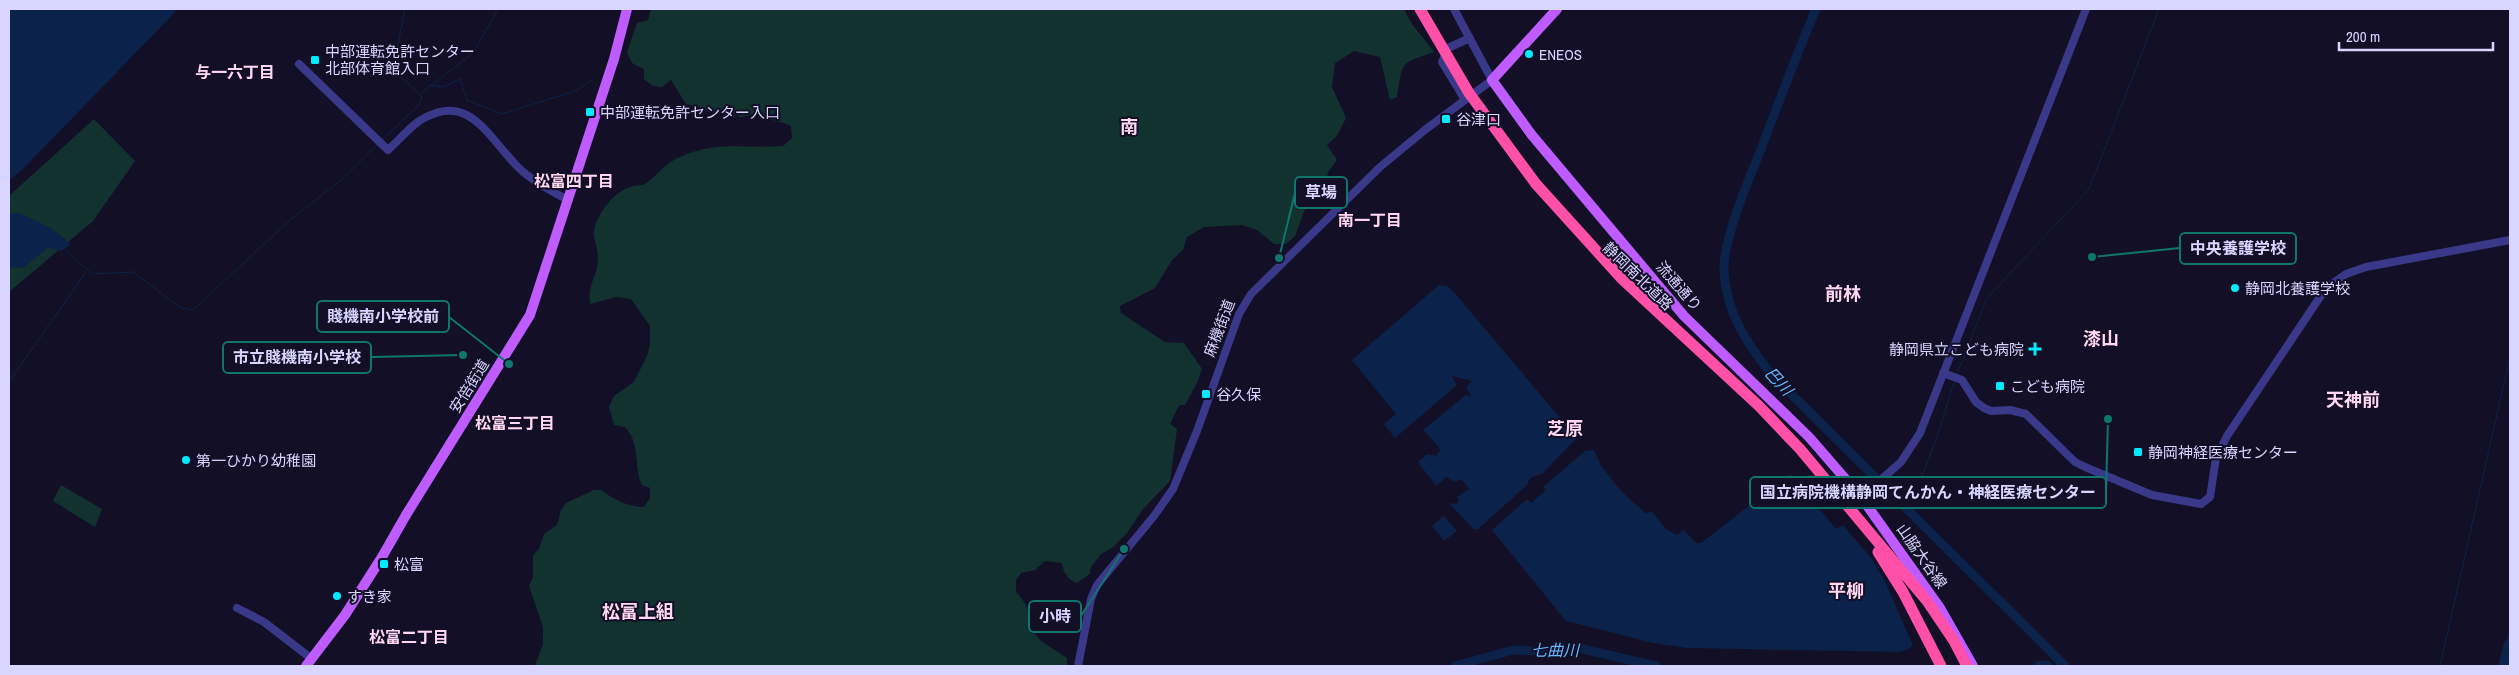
<svg xmlns="http://www.w3.org/2000/svg" width="2519" height="675" font-family="'Archivo Narrow','Noto Sans JP',sans-serif">
	<rect width="100%" height="100%" fill="#130f27"/>
	<!-- green -->
	<path fill="#123230" d="M651,9H1404L1412,24L1434,52C1400,64 1403,60 1397,97L1390,100L1380,57L1354,51L1335,63L1332,87L1346,118L1337,136L1327,145L1337,160L1328,172L1326,185L1315,201L1307,204L1295,236L1286,244H1274L1257,230L1242,225L1204,227L1187,237L1183,250L1172,260L1155,288L1120,306L1121,313L1165,342L1184,343L1202,369L1197,383L1185,405H1179L1170,424L1177,429L1170,481L1143,509L1127,533L1113,547L1101,554L1091,567L1090,574L1077,583C1068,580 1063,572 1062,563L1045,561L1035,570L1021,573L1016,580V592C1026,601 1032,617 1032,630L1041,641L1067,658V666H535L543,644V627L529,586L533,577V555L539,549L544,534L557,525L561,510L566,503L594,490H601C613,499 628,507 644,507L650,498V488L642,485C633,465 641,444 625,427L614,425L609,407L614,396L634,382L647,356L650,345V326L631,299L616,297L590,304C587,284 597,278 598,260C599,248 591,238 595,226C600,211 614,192 630,187C635,185 641,186 645,184C657,176 664,164 678,158C716,140 745,149 783,146L792,138L791,126C779,120 772,122 759,114L741,117L729,112L716,115L698,107L686,104L671,80L662,87L653,86L644,79V69L632,63L627,52L637,23L648,20Z
		M94,119L135,161L93,221L9,292V196Z
		M61,485L102,509L95,527L53,501Z"/>
	<!-- water -->
	<path fill="#0b234a" d="M9,9H178L23,169L9,180Z
		M18,213C35,220 58,229 70,245L61,251L48,248L23,268L9,267V214Z
		M1439,285L1447,286L1453,291L1577,438L1543,473L1530,478L1527,485L1478,529H1473L1449,503L1457,504L1459,501L1457,497L1469,489L1461,479L1455,482L1446,477L1436,486L1418,462L1427,454L1436,456L1440,451L1438,446L1423,430L1466,395L1472,397L1466,388L1472,381L1452,376L1457,385L1395,438L1384,424L1396,414L1352,360Z
		M1594,450L1600,464L1620,490L1645,513L1652,512L1666,529L1677,535L1684,530L1696,543H1701L1790,474L1836,529L1843,525L1871,558L1885,581L1913,646L1901,652L1688,648L1653,643L1566,621L1492,530L1527,499L1531,503L1546,490L1543,487L1585,451Z
		M1444,516L1457,531L1444,541L1432,526Z
		M2510,634V666H2498L2504,643Z"/>
	<g fill="none" stroke-linecap="round" stroke-linejoin="round">
		<!-- stream -->
		<path stroke="#0b234a" stroke-width="1" d="M429,85L444,87L460,79L467,100L502,114L578,90L592,80
			M420,94L473,53L498,9
			M381,141L419,105L422,97L393,69L405,9
			M63,248L92,274L133,272L181,308L193,310L291,219L339,182L377,145
			M1957,374L1987,298L2089,189L2159,9
			M9,382L86,272
			M1904,507C1929,472 1941,421 1955,380
			M2047,665L2061,666
			M2440,666L2510,357"/>
		<!-- river -->
		<path stroke="#0b234a" stroke-width="9" d="M1816,9C1795,58 1777,107 1758,157C1746,186 1722,243 1724,273C1727,314 1747,343 1771,374L2065,666
			M1455,666L1513,650L1542,651L1574,647L1656,666
			M2038,666L2047,665"/>
		<!-- tertiary -->
		<path stroke="#3a3888" stroke-width="8" d="M299,64L388,150C398,141 408,129 419,121C469,89 488,138 519,168C532,181 550,190 566,199
			M1465,100L1442,62L1448,48L1470,38
			M1943,373L1962,380L1976,402L1984,408L1991,411L2010,410L2026,414L2075,462L2085,467L2152,495L2201,504L2210,497L2216,458L2227,436L2320,297L2333,283L2346,274L2366,267L2510,240
			M1861,497L1901,462L1920,433L2086,9
			M237,608L264,622L312,659
			M1078,666L1091,599L1097,585L1154,516L1173,489L1197,431L1239,314L1251,294L1380,167L1426,129L1492,80L1454,9"/>
		<!-- primary -->
		<path stroke="#bf5cff" stroke-width="10" d="M1557,9L1492,80L1531,134L1684,316L1809,437L1861,497L1940,608L1973,666
			M306,666L345,615L382,557L406,515L530,315L614,59L627,9"/>
		<!-- motorway-bridge -->
		<path stroke="#ff50a7" stroke-width="11" d="M1420,9L1469,93L1536,184L1622,279L1759,406L1800,449L1927,601L1954,641L1967,666
			M1878,552L1903,592L1941,666"/>
	</g>
	<!-- markers -->
	<g fill="#01eaff" stroke="#130f27" stroke-width="2">
		<circle cx="1529" cy="54" r="5"/>
		<rect x="310" y="55" width="10" height="10" rx="2.5"/>
		<rect x="585" y="107" width="10" height="10" rx="2.5"/>
		<rect x="1441" y="114" width="10" height="10" rx="2.5"/>
		<circle cx="2235" cy="288" r="5"/>
		<path d="M2032.5 341.5h5v5h5v5h-5v5h-5v-5h-5v-5h5z"/>
		<rect x="1995" y="381" width="10" height="10" rx="2.5"/>
		<rect x="1201" y="389" width="10" height="10" rx="2.5"/>
		<rect x="2133" y="447" width="10" height="10" rx="2.5"/>
		<circle cx="186" cy="460" r="5"/>
		<rect x="379" y="559" width="10" height="10" rx="2.5"/>
		<circle cx="337" cy="596" r="5"/>
	</g>
	<g text-anchor="middle" dominant-baseline="central" stroke-width="4" stroke-linejoin="round" paint-order="stroke">
		<!-- poi labels -->
		<g font-size="15" fill="#d9d5ff" stroke="#130f27" text-anchor="start">
			<text x="325" y="51">中部運転免許センター<tspan x="325" dy="17">北部体育館入口</tspan></text>
			<text x="1539" y="54">ENEOS</text>
			<text x="600" y="112">中部運転免許センター入口</text>
			<text x="1456" y="119">谷津口</text>
			<text x="2245" y="288">静岡北養護学校</text>
			<text x="2024" y="349" text-anchor="end">静岡県立こども病院</text>
			<text x="2010" y="386">こども病院</text>
			<text x="1216" y="394">谷久保</text>
			<text x="2148" y="452">静岡神経医療センター</text>
			<text x="196" y="460">第一ひかり幼稚園</text>
			<text x="394" y="564">松富</text>
			<text x="347" y="596">すき家</text>
		</g>
		<!-- street labels -->
		<g font-size="15" fill="#d9d5ff" stroke="#130f27">
			<text transform="translate(1638 276) rotate(44)">静岡南北道路</text>
			<text transform="translate(1679 286) rotate(49)">流通通り</text>
			<text transform="translate(1219 328) rotate(-69)">麻機街道</text>
			<text transform="translate(469 386) rotate(-58)">安倍街道</text>
			<text transform="translate(1922 556) rotate(55)">山脇大谷線</text>
		</g>
		<!-- neighbourhood labels -->
		<g font-size="16" font-weight="bold" fill="#ffd7f1" stroke="#130f27">
			<text x="235" y="72">与一六丁目</text>
			<text x="574" y="181">松富四丁目</text>
			<text x="1370" y="220">南一丁目</text>
			<text x="515" y="423">松富三丁目</text>
			<text x="409" y="637">松富二丁目</text>
		</g>
		<!-- water labels -->
		<g font-size="16" font-style="italic" fill="#63b9ff" stroke="#130f27">
			<text transform="translate(1779 381) rotate(47)">巴川</text>
			<text x="1555" y="650">七曲川</text>
		</g>
		<!-- quarter labels -->
		<g font-size="18" font-weight="bold" fill="#ffd7f1" stroke="#130f27">
			<text x="1129" y="126">南</text>
			<text x="1843" y="293">前林</text>
			<text x="2101" y="338">漆山</text>
			<text x="2353" y="399">天神前</text>
			<text x="1565" y="428">芝原</text>
			<text x="1846" y="590">平柳</text>
			<text x="638" y="611">松富上組</text>
		</g>
	</g>
	<!-- callouts -->
	<path fill="none" stroke="#0f766e" stroke-width="2" d="M1279 258L1295 193M2092 257L2180 248M509 364L449 317M463 355L371 357M2108 419L2106 492M1124 549L1081 616"/>
	<g fill="#0f766e" stroke="#130f27" stroke-width="2">
		<circle cx="1279" cy="258" r="5"/>
		<circle cx="2092" cy="257" r="5"/>
		<circle cx="509" cy="364" r="5"/>
		<circle cx="463" cy="355" r="5"/>
		<circle cx="2108" cy="419" r="5"/>
		<circle cx="1124" cy="549" r="5"/>
	</g>
	<g fill="#130f27" stroke="#0f766e" stroke-width="2">
		<rect x="1295" y="177" width="52" height="31" rx="5"/>
		<rect x="2180" y="233" width="116" height="31" rx="5"/>
		<rect x="317" y="301" width="132" height="31" rx="5"/>
		<rect x="223" y="342" width="148" height="31" rx="5"/>
		<rect x="1750" y="477" width="356" height="31" rx="5"/>
		<rect x="1029" y="601" width="52" height="31" rx="5"/>
	</g>
	<g font-size="16" text-anchor="middle" font-weight="bold" fill="#d9d5ff">
		<text x="1321" y="198">草場</text>
		<text x="2238" y="254">中央養護学校</text>
		<text x="383" y="322">賤機南小学校前</text>
		<text x="297" y="363">市立賤機南小学校</text>
		<text x="1928" y="498">国立病院機構静岡てんかん・神経医療センター</text>
		<text x="1055" y="622">小時</text>
	</g>
	<!-- border -->
	<rect width="2519" height="675" fill="none" stroke="#d9d5ff" stroke-width="20"/>
	<!-- scale -->
	<path d="M2339 42v8h154v-8" fill="none" stroke="#d9d5ff" stroke-width="2.5"/>
	<text x="2346" y="42" font-size="15" fill="#d9d5ff" stroke="#130f27" stroke-width="4" paint-order="stroke">200 m</text>
</svg>
